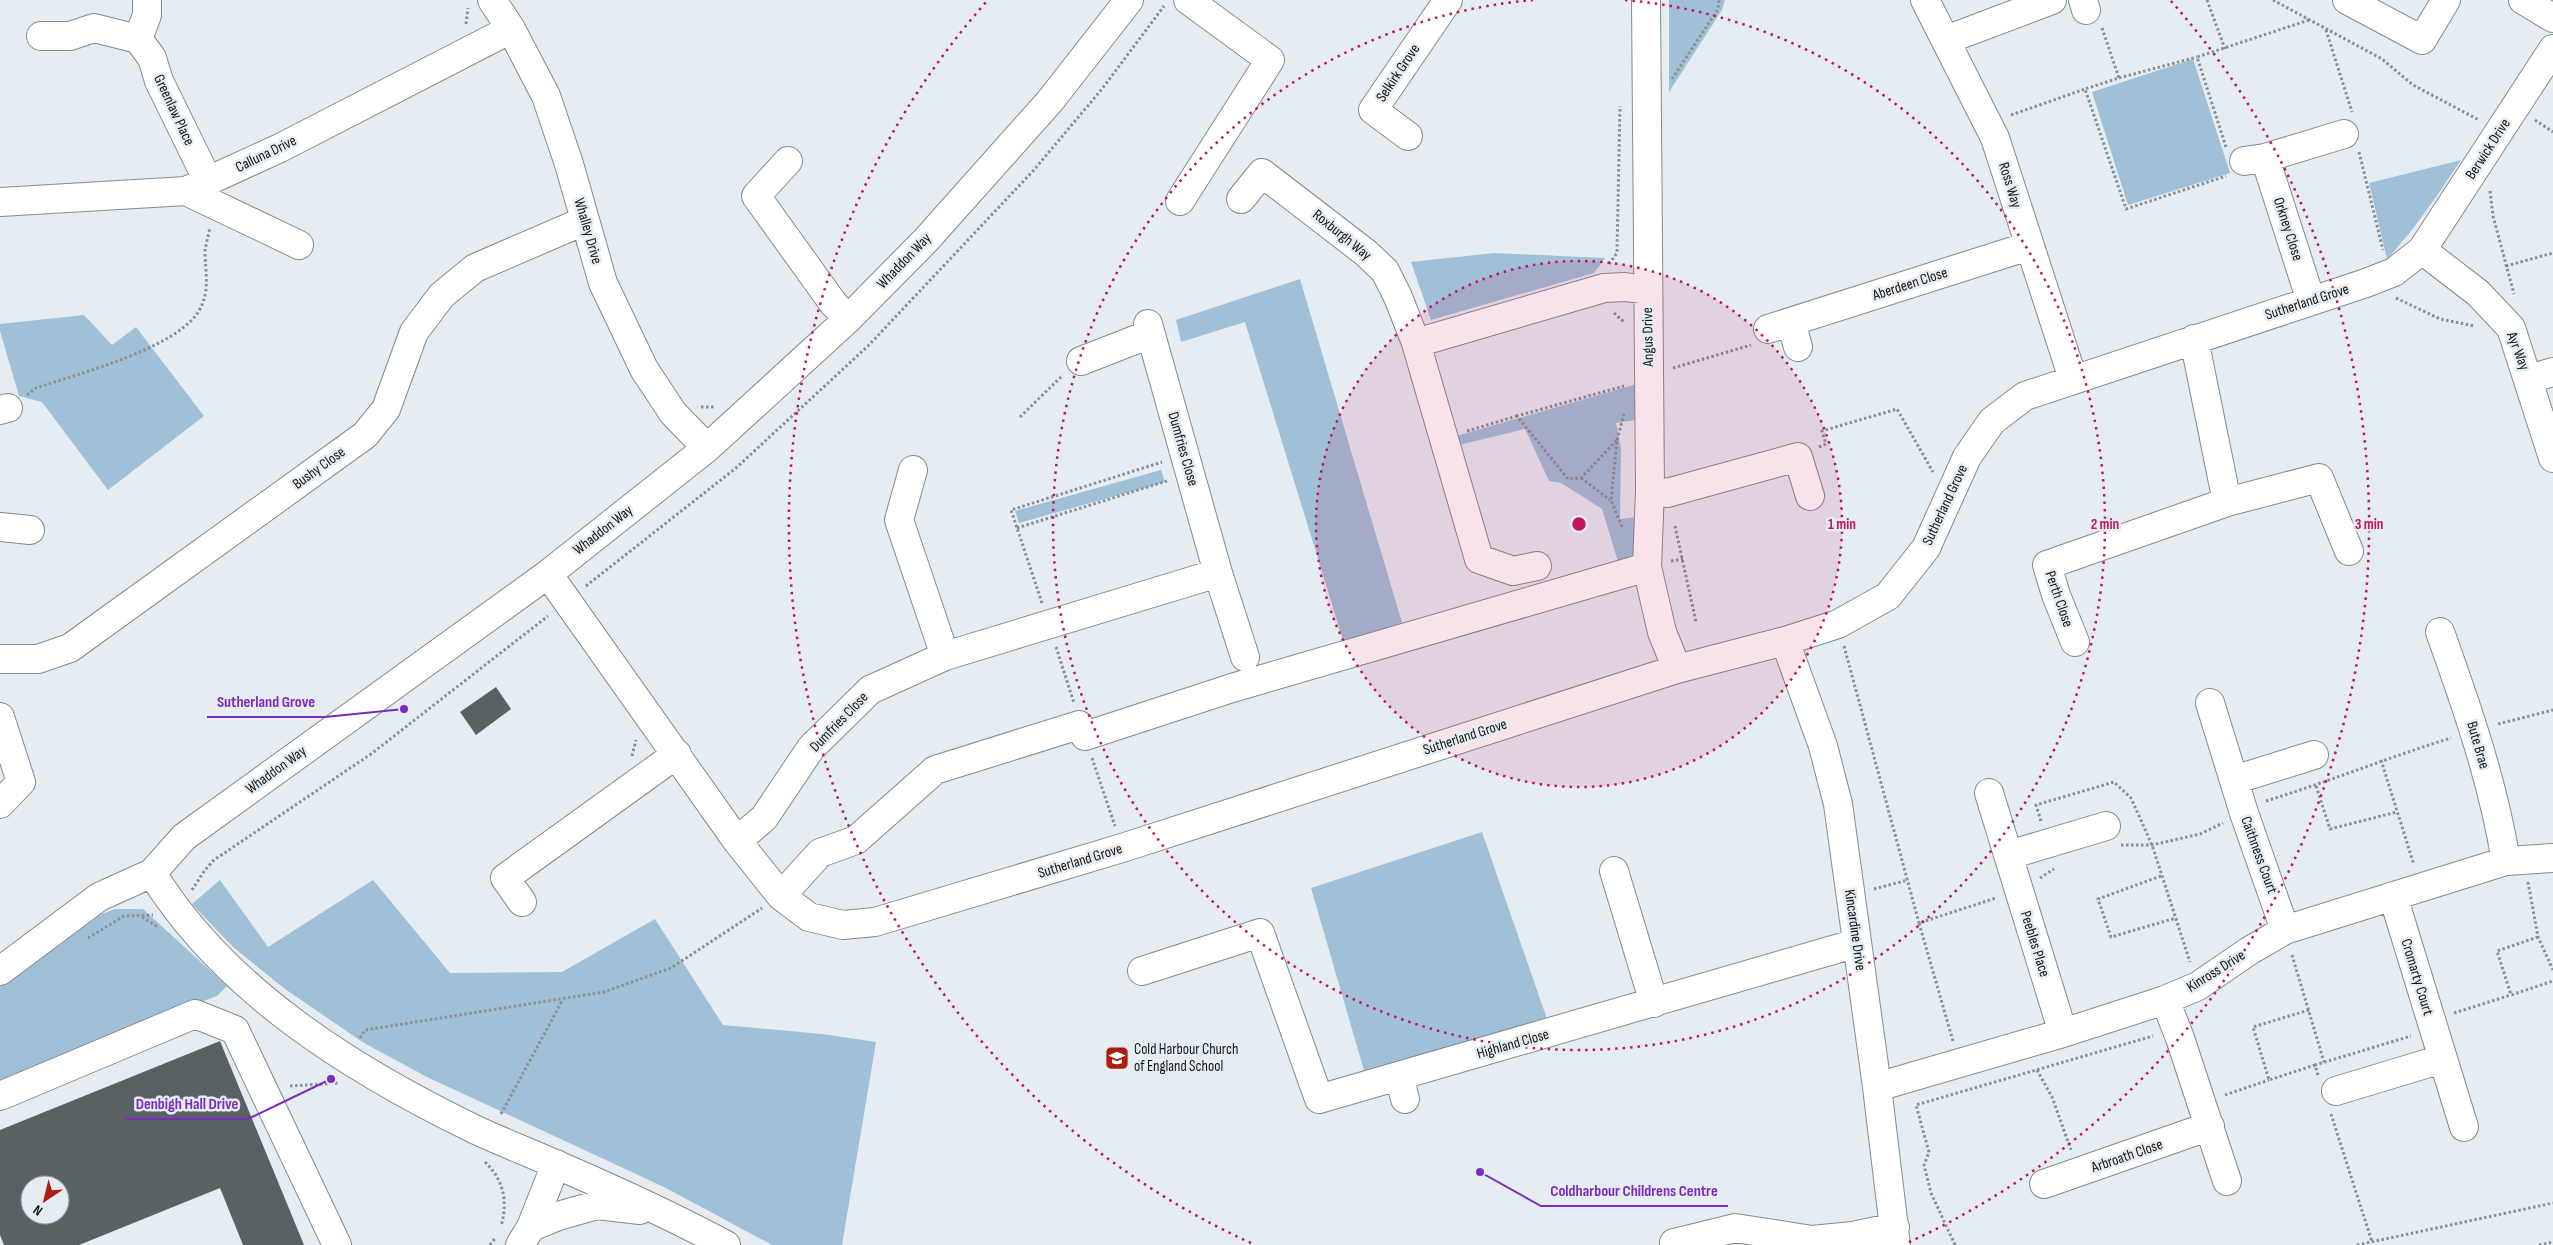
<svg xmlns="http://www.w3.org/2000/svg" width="2553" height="1245" font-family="'Sofia Sans Condensed',sans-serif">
	<rect width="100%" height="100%" fill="#e5ecf2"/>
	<!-- green -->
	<path fill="#a0c0d8" d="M1669,0H1725L1722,10L1669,92Z
		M2193,59L2230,173L2128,205L2092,92Z
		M2461,160C2438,194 2416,228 2387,259L2369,183Z
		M1494,253L1605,258L1594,273L1431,320L1411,262Z
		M1300,279L1403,626L1344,643L1245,322L1181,342L1176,320Z
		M84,315L112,345L136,327L204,416L108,490L42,402L19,396L0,331V324Z
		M1637,384L1636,420L1616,423L1621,448L1620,519L1637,517L1638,561L1619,565L1602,509L1561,483L1549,481L1525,429L1459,445L1456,436Z
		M1161,470L1165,482L1019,523L1015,511Z
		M1482,832L1547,1019L1365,1074L1311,888Z
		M220,880L268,947L373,880L450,973L562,972L655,919L723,1025L822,1034L876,1042L842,1245H772L666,1188L427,1077L364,1043L285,989L233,947L192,904Z
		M115,909H143L227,986L217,996L139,1025L0,1084V981L94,917Z"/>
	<!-- building -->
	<path fill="#5a6165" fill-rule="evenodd" d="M496,687L511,709L476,735L460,712Z
		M220,1041L304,1245H243L220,1188L79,1245H4L0,1235V1130ZM30,1185H60V1215H30Z"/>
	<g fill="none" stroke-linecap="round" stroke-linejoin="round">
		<!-- minor casing -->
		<g stroke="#848b90" stroke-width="30">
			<path id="minor" d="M492,0L511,29L546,96L569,164L603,283L644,369L673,413L707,448
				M1646,0L1650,490L1647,567L1662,632L1677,669
				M1925,0L1995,138L2073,379
				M2083,0L2086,10
				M2347,0L2422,40L2446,0
				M2523,0L2553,18
				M41,36H70L94,28L138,39L147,15V0
				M138,39L152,58L159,81L208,181
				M1946,40L2052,0
				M1408,136L1373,110L1448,0
				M2265,158L2311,301
				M788,161L756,196L833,303L848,319
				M2244,161L2265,158L2344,134
				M186,191L299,245
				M1241,199L1262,173L1366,253L1385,271L1398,297L1416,343L1479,559L1513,571L1537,566
				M1180,201L1270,60L1188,0
				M0,202L186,191L280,148L511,29
				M2422,250L2478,293L2511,328L2553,458
				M1791,322L1798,347
				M1148,324L1218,573L1245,657
				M1768,329L2029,246
				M2194,339L2227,502
				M1416,343L1604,288L1625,287L1647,290
				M1081,361L1150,334
				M2529,379L2553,372
				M0,410L8,408
				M913,470L899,520L945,656
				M1650,490L1667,493L1798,457L1810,496
				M0,527L30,530
				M548,574L737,841L781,896L809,917L843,925L875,922L1122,848L1677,669L1785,641L1838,624L1888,596L1926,548L1967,457L1992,421L2025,396L2366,283L2394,272L2422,250L2553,49
				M2440,632C2467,707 2493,782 2506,861
				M1785,641L1823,746L1838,804L1877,1087L1896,1245
				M2075,642L2056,595L2047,565L2227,502L2319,478L2349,551
				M0,659H38L70,648L365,435L386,409L414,332L442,295L475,268L584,221
				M2210,703L2244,813L2285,930
				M0,717L21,782L0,804
				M2234,780L2314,755
				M1989,793L2063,1033
				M737,841L764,818L811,748L870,690L945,656L1218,573
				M2009,855L2106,826
				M1614,871L1654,1003
				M152,873C224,990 351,1069 472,1128C499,1141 528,1152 555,1164C613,1189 670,1215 726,1245
				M781,896L820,853L856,840L935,770L1079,725L1085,736L1232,688L1647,567
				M2393,896L2464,1127
				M522,902L505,878L677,754
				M0,971L99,897L152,873L184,837L548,574L707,448L848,319L926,240L1050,101L1129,0
				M1142,971L1260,933L1319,1099L1857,943
				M2165,1000L2180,1038L2227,1181
				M1399,1076L1405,1099
				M1877,1087L2063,1033L2165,1000L2198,986L2249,951L2285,930L2506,861L2553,858
				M2336,1091L2442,1059
				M0,1096L195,1014L235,1030L337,1245
				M2044,1184L2210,1126
				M531,1227L558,1216L597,1205L640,1210
				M520,1245L531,1227L556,1164
				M1675,1245L1674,1243L1735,1228L1812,1240L1853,1236L1895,1227"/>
		</g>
		<!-- path -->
		<path stroke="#8a9093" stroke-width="3" stroke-dasharray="2.5 2.5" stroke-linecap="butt" d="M2207,0L2225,49
			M2273,0L2382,59L2413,85L2479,120
			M466,24L468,8
			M2102,28L2119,78L2085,89L2126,209L2226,176
			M2326,30L2352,112
			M2119,78L2197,57
			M1672,79L1718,9L1719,0
			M2011,115L2085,89
			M2535,120L2553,132
			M2226,147L2197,57L2309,20
			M2359,152L2383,250
			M2490,191L2493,216L2514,294
			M1609,264L1617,253L1620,106
			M2506,266L2553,253
			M2396,298L2440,319L2474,326
			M1614,313L1624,322
			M1673,368L1751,345
			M27,395L36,388C77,374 183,347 201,307C210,288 205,271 205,251C206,244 208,236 210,228
			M701,407H715
			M1020,417L1063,375
			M1467,431L1517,416
			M1617,440L1624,414
			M1819,447L1826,444L1822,431L1897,409L1933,472
			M1581,478L1610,500
			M1675,526L1696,622
			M1622,527L1611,500L1617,440L1581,478L1568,479L1517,416L1624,386
			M1017,528L1167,481
			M1671,561L1683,559
			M586,586L736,468L868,346L1033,171L1102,89L1164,6
			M1042,603L1011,510L1162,462
			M1844,646L1919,923
			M1056,647L1074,703
			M2498,724L2553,710
			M632,756L636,740
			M1092,758L1115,826
			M2381,760L2414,865
			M2316,786L2330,829L2397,812
			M2266,801C2328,782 2389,757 2451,738
			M2041,821L2036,805L2114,782L2131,798L2152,845L2190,962
			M2121,845H2152L2200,834L2223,823
			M2161,876L2098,899L2111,937L2176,918
			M2040,878L2054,869
			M2528,882L2538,937L2553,970
			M1874,889L1908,880
			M192,890L205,870L214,860L371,754L548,616
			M142,917L158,927
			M2538,937L2497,951L2511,995L2553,981
			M88,938L124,916L153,915
			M2292,955L2324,1062
			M2309,1010L2253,1027L2269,1080L2315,1065
			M2454,1013L2511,995
			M360,1038L365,1030L604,992L671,968L762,908
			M1953,1041L1919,923L1996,898
			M2037,1070L2052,1097L2071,1150
			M2318,1075L2315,1065L2411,1036
			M290,1086L338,1083
			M2225,1095L2269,1080
			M501,1114L562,1001
			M2331,1114L2372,1242
			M485,1162C504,1180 508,1202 501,1226
			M490,1245L496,1237
			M1955,1245L1931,1193L1924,1165L1929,1152L1916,1105L2153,1036
			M2357,1245L2553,1203
			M2539,1245L2553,1242"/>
		<!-- minor -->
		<use href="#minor" stroke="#fff" stroke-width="28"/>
	</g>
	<!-- distance rings -->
	<circle cx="1579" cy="524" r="263" fill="#c2185b" fill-opacity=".12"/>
	<g fill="none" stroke="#c2185b" stroke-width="2.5" stroke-dasharray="2.5 5">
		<circle cx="1579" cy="524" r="263"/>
		<path d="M1625 0A526 526 0 1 1 1533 0"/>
		<path d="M1251 1243A790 790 0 0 1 987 1M2171 1A790 790 0 0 1 1907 1243"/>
	</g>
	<!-- icons -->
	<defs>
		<g id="school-square" transform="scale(1.25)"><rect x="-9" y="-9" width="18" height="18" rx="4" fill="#ad1d11" stroke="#e5ecf2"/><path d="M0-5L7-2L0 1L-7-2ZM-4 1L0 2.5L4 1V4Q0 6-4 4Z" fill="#fff"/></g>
	</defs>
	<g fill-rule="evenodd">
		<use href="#school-square" x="1117" y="1058"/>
	</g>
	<g text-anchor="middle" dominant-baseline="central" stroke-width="5" stroke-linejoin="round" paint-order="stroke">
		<!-- street labels -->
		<g font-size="15" fill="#131617" stroke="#e5ecf2">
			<text transform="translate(1398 73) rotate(-56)">Selkirk Grove</text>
			<text transform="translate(174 110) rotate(65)">Greenlaw Place</text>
			<text transform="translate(2488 149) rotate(-57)">Berwick Drive</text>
			<text transform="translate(266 154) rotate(-26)">Calluna Drive</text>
			<text transform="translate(2010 185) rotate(73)">Ross Way</text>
			<text transform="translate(2288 229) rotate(72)">Orkney Close</text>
			<text transform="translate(588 231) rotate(74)">Whalley Drive</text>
			<text transform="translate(1342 235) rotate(39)">Roxburgh Way</text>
			<text transform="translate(904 261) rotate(-46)">Whaddon Way</text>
			<text transform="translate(1910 284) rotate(-18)">Aberdeen Close</text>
			<text transform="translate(2307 302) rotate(-18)">Sutherland Grove</text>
			<text transform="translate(1648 337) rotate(-91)">Angus Drive</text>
			<text transform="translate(2518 351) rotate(69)">Ayr Way</text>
			<text transform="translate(1183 449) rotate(74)">Dumfries Close</text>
			<text transform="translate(319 468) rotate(-36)">Bushy Close</text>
			<text transform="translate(1945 505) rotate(-65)">Sutherland Grove</text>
			<text transform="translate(603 530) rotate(-38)">Whaddon Way</text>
			<text transform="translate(2059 599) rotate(71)">Perth Close</text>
			<text transform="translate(839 722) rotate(-46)">Dumfries Close</text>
			<text transform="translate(1465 737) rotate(-18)">Sutherland Grove</text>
			<text transform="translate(2478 745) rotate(74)">Bute Brae</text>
			<text transform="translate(276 770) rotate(-36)">Whaddon Way</text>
			<text transform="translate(2259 855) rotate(70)">Caithness Court</text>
			<text transform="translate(1080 861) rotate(-17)">Sutherland Grove</text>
			<text transform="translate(1855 930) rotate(82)">Kincardine Drive</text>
			<text transform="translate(2035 944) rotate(73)">Peebles Place</text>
			<text transform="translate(2216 971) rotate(-32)">Kinross Drive</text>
			<text transform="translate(2417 977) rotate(73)">Cromarty Court</text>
			<text transform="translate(1513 1044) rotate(-16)">Highland Close</text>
			<text transform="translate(2127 1156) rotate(-19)">Arbroath Close</text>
		</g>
		<!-- poi labels -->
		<g font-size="15" fill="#131617" stroke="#e5ecf2" text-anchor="start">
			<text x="1134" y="1049">Cold Harbour Church<tspan x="1134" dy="17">of England School</tspan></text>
		</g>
	</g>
	<circle cx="1579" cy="524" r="8" fill="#c2185b" stroke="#e5ecf2" stroke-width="2.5"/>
	<g font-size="15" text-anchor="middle" font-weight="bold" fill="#c2185b" stroke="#e5ecf2" stroke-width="5" stroke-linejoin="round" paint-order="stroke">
		<text x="1842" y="529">1 min</text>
		<text x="2105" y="529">2 min</text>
		<text x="2369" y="529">3 min</text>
	</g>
	<!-- callouts -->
	<path fill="none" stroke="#7b2cbf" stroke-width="2" d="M404 709L325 717H207M331 1079L248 1119H126M1480 1172L1541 1206H1728"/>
	<g fill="#7b2cbf" stroke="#e5ecf2" stroke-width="2">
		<circle cx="404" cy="709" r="5"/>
		<circle cx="331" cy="1079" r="5"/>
		<circle cx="1480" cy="1172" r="5"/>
	</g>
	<g font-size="16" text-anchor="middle" font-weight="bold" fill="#7b2cbf" stroke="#e5ecf2" stroke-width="5" stroke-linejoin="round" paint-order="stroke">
		<text x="266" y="707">Sutherland Grove</text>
		<text x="187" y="1109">Denbigh Hall Drive</text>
		<text x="1634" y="1196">Coldharbour Childrens Centre</text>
	</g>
	<!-- north arrow -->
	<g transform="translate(45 1200) rotate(215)"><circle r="24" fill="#e5ecf2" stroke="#91969a"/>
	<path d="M0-4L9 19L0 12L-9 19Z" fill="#ad1d11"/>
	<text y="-8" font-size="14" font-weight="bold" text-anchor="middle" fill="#131617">N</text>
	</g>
</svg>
